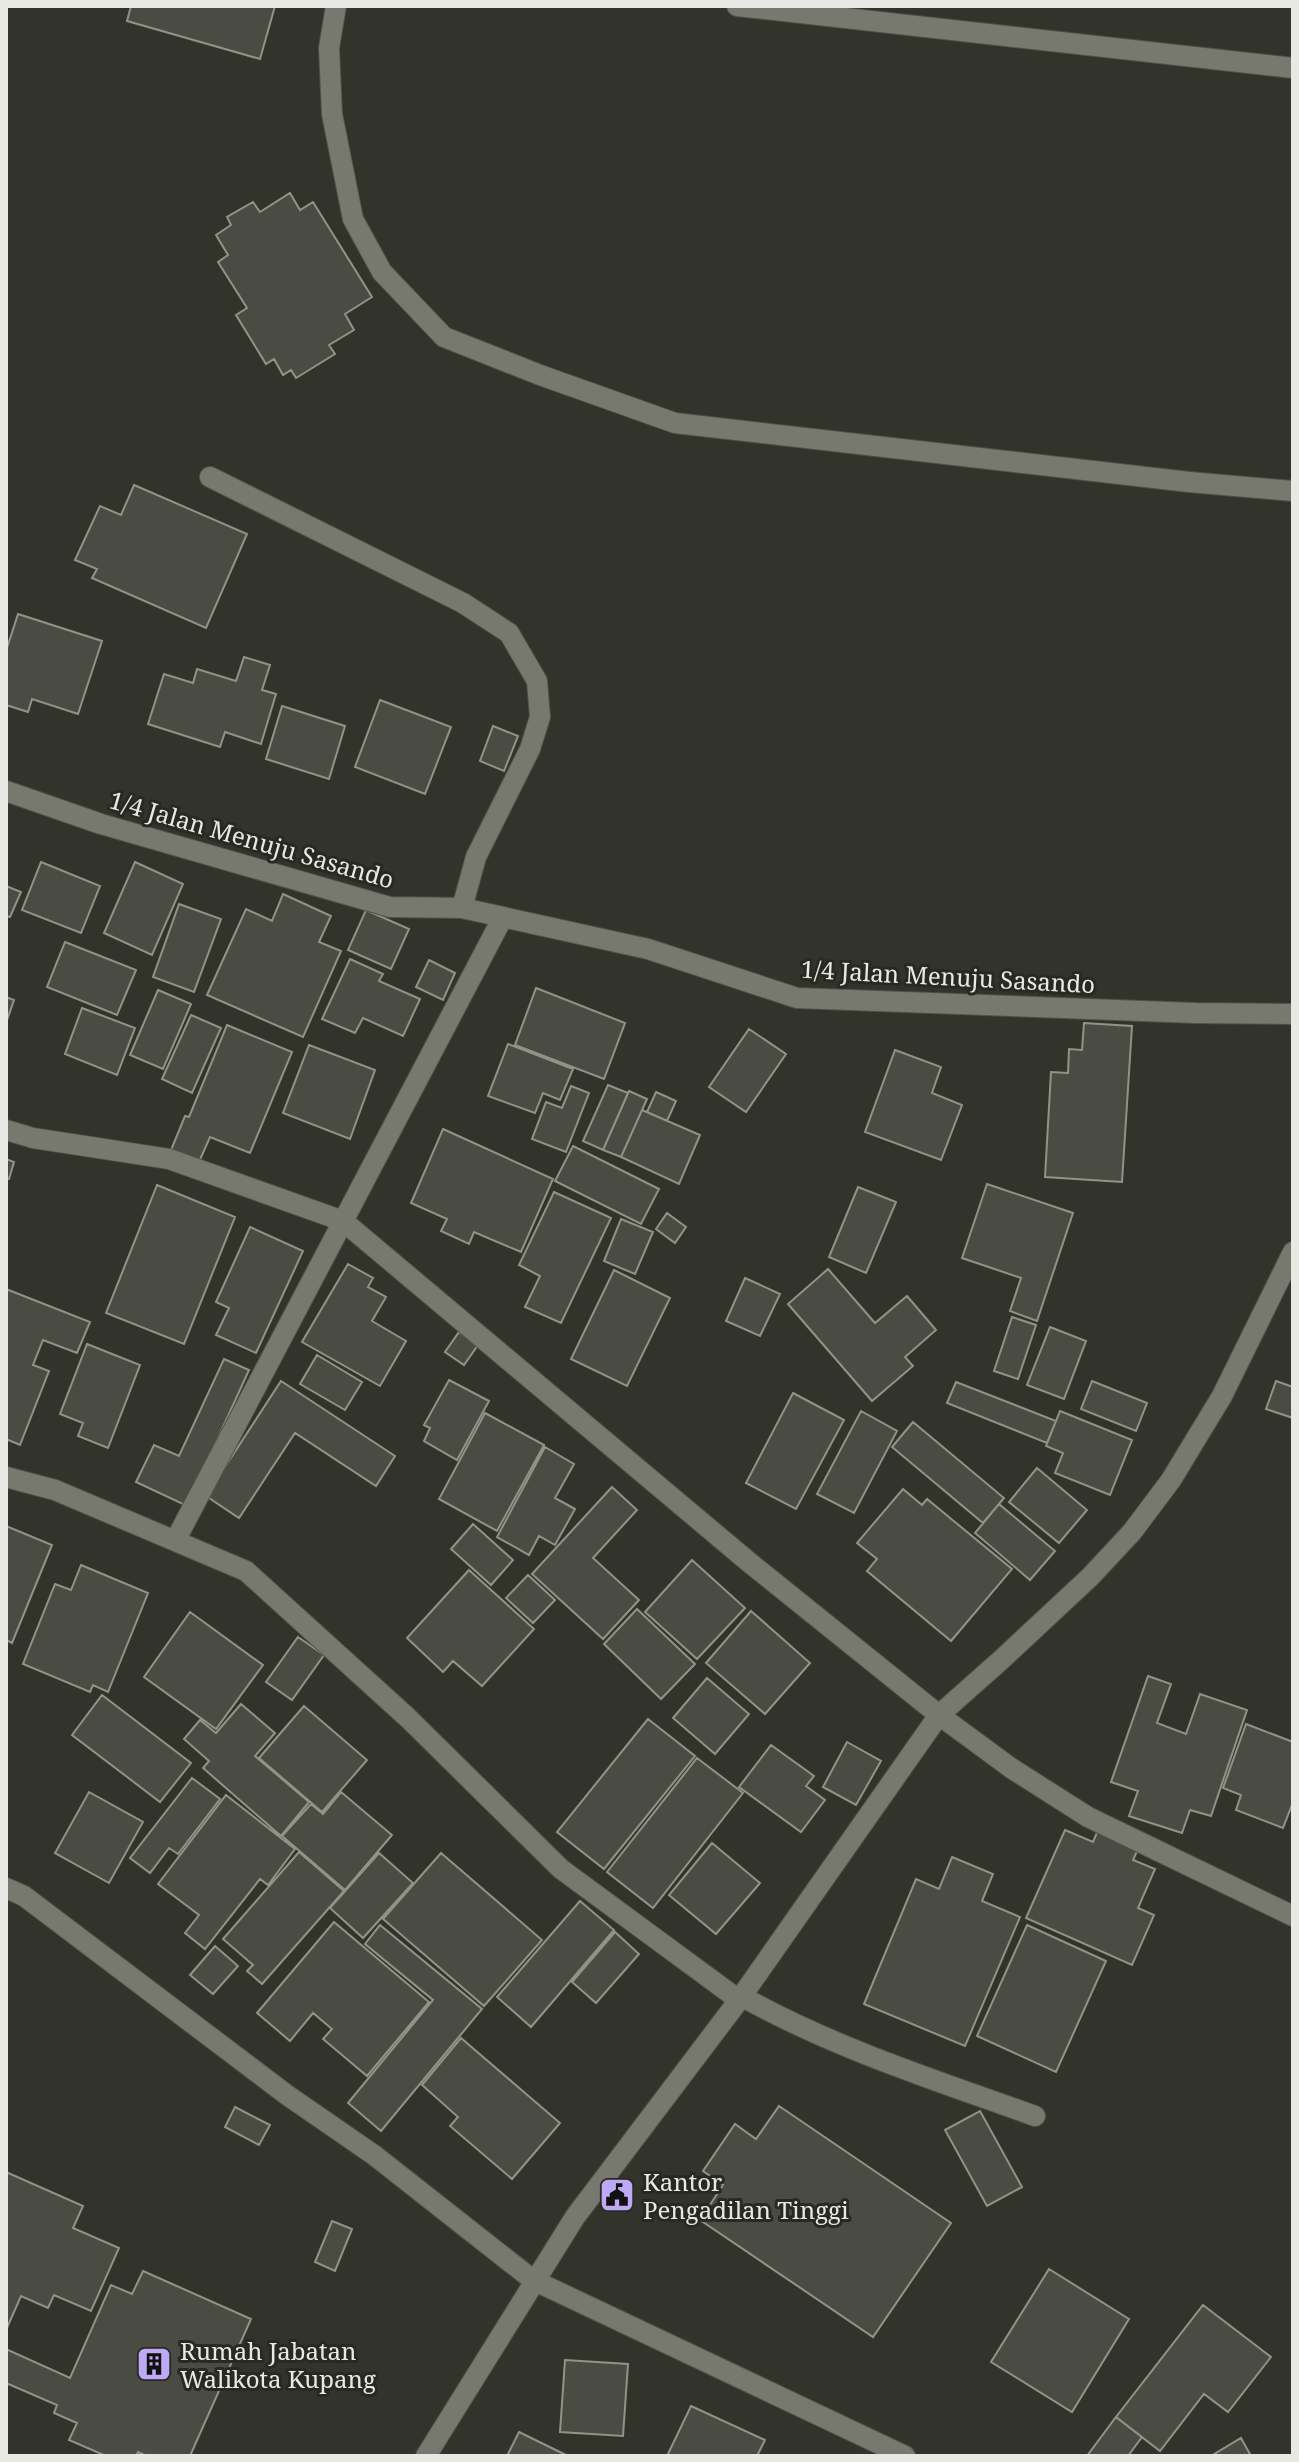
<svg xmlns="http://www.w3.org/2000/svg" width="1299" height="2462" font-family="'Noto Serif',serif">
	<rect width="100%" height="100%" fill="#32332b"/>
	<!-- building -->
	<path fill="#4a4c43" stroke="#919389" stroke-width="2" d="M131,6H275L260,59L127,21Z
		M290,193L300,210L313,202L372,297L345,314L354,330L329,345L335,354L296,378L291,370L283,375L274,359L266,364L236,315L247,308L218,262L228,255L216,235L231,225L227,217L253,202L260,212Z
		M134,485L247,534L206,628L92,578L97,569L75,560L100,506L121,515Z
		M18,614L102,641L78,714L32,699L28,712L6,705V651Z
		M244,657L270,665L262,690L276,694L261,744L225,732L220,747L148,724L164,674L193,683L197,669L236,681Z
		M380,700L451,727L425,794L355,767Z
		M282,706L345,726L329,779L266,759Z
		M493,726L518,736L504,771L480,761Z
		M41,862L100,886L81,933L22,910Z
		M135,862L183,884L152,955L104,933Z
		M6,886L21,892L10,917L6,916Z
		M283,894L331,916L319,942L341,951L303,1037L207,995L246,909L272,921Z
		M179,904L221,919L194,992L153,977Z
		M366,910L409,929L391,969L348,950Z
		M65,942L136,970L117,1015L47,987Z
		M350,959L383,974L379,981L420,999L403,1036L363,1018L355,1033L322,1019Z
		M429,960L455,973L443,1000L416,987Z
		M536,988L625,1023L604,1079L515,1045Z
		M158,990L191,1004L163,1069L130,1055Z
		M6,997L14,1000L6,1023Z
		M82,1008L135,1028L117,1075L65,1054Z
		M191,1015L221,1028L192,1093L162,1079Z
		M1084,1023L1132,1026L1122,1182L1045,1177L1051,1072L1068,1073L1069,1049L1082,1050Z
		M227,1025L292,1052L250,1153L210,1137L199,1162L171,1150L185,1116L189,1117Z
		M749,1029L786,1054L746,1112L709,1087Z
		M508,1044L573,1069L560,1100L543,1093L535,1113L488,1096Z
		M309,1045L375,1070L350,1139L283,1113Z
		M895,1050L941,1067L932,1093L962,1105L941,1160L865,1132Z
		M608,1085L628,1093L603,1150L583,1141Z
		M571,1086L589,1093L566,1152L532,1139L546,1102L562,1108Z
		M629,1091L647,1099L621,1157L603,1150Z
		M656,1092L676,1101L667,1121L647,1112Z
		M642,1110L700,1135L679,1184L621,1157Z
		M443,1129L553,1179L521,1252L474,1232L469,1244L441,1231L447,1219L411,1203Z
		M573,1146L659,1189L641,1224L555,1181Z
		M6,1159L14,1162L9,1179L6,1178Z
		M987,1184L1073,1213L1037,1321L1010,1311L1021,1278L962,1258Z
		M157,1185L235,1217L184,1344L106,1313Z
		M858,1187L896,1202L866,1273L829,1257Z
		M554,1192L611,1218L561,1323L525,1307L540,1276L519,1265Z
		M667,1213L686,1227L675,1243L656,1229Z
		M621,1219L653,1232L635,1274L604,1261Z
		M250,1227L303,1251L256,1353L216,1335L229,1308L216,1302Z
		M348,1264L373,1278L368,1287L386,1297L372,1321L406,1341L380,1386L302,1342Z
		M828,1269L875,1323L907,1296L936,1330L905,1357L913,1366L872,1401L788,1304Z
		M614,1270L670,1298L627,1386L571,1359Z
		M745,1278L780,1294L760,1336L726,1321Z
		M6,1289L90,1322L77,1353L43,1340L33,1365L49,1371L20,1445L6,1439Z
		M1012,1317L1036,1325L1018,1379L994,1371Z
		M1050,1327L1086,1341L1064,1399L1027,1385Z
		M459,1332L478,1345L464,1365L445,1352Z
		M87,1344L140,1365L108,1448L78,1436L83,1423L60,1414Z
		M317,1355L362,1382L345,1410L300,1384Z
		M224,1359L249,1370L187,1506L136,1482L154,1445L179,1456Z
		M449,1380L489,1401L457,1460L424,1441L430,1428L424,1425Z
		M281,1381L395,1456L376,1486L295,1433L239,1518L206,1496Z
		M1092,1381L1147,1403L1136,1431L1081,1409Z
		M1276,1381L1293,1387V1418L1266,1409Z
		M956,1382L1056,1421L1047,1443L947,1403Z
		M793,1393L844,1420L796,1509L746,1483Z
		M861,1411L897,1431L854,1513L817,1494Z
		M1060,1411L1132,1440L1110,1495L1055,1473L1063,1453L1046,1446Z
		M485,1413L544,1445L497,1531L439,1499Z
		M913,1422L1004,1498L983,1523L892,1447Z
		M545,1447L574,1464L555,1498L575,1509L555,1545L539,1536L529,1555L497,1537Z
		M1037,1468L1087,1510L1059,1543L1009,1502Z
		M612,1487L637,1510L593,1558L639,1600L603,1639L532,1574Z
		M903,1489L922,1505L927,1499L1012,1569L951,1641L867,1571L877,1559L857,1543Z
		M999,1504L1055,1551L1030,1580L975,1533Z
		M473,1524L513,1560L491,1585L451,1549Z
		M6,1526L52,1545L12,1643L6,1640Z
		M692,1560L745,1608L697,1659L645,1612Z
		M81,1565L148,1593L108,1692L93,1685L90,1692L23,1664L55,1584L71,1590Z
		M469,1570L534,1629L482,1686L453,1661L443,1672L407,1638Z
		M528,1575L555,1600L533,1623L506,1598Z
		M637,1609L695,1664L661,1699L604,1644Z
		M751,1611L810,1663L765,1714L706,1663Z
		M190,1612L263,1665L216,1729L144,1677Z
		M298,1637L324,1655L292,1700L266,1682Z
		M1148,1676L1171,1684L1157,1723L1186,1734L1200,1694L1247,1710L1211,1816L1190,1810L1182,1833L1129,1816L1138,1791L1111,1782Z
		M707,1678L749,1714L715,1754L673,1718Z
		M102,1695L191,1763L160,1802L72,1735Z
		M241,1704L275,1733L255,1756L309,1802L281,1836L203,1768L209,1761L184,1739L200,1720L216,1733Z
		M304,1706L367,1760L322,1812L259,1758Z
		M648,1719L695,1756L604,1869L557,1832Z
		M1246,1724L1293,1742V1802L1283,1828L1236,1810L1241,1795L1223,1788Z
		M847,1742L881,1761L856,1805L823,1787Z
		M771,1745L814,1776L806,1786L825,1800L801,1832L739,1787Z
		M697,1758L743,1793L653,1908L607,1872Z
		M192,1778L220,1799L178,1854L169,1848L150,1873L130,1858Z
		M89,1792L143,1822L109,1883L55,1853Z
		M341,1792L392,1835L345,1890L282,1836L311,1804L323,1814Z
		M226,1795L295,1849L268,1885L260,1879L205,1949L185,1933L199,1915L158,1884Z
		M1065,1830L1093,1842L1098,1830L1138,1849L1133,1860L1155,1869L1138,1908L1154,1915L1132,1965L1026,1918Z
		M712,1843L760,1883L716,1934L669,1895Z
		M299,1852L344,1891L262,1984L247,1971L253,1965L223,1939Z
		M379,1853L413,1883L363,1938L330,1908Z
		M441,1853L542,1940L484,2006L383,1919Z
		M952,1857L993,1874L982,1901L1020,1917L965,2046L864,2004L916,1879L939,1889Z
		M580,1901L614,1930L531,2027L497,1997Z
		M334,1922L429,2002L367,2076L323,2039L332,2029L313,2013L290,2041L257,2013Z
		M380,1925L482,2009L381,2131L348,2103L433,2000L365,1944Z
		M1027,1925L1106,1961L1056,2072L977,2036Z
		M615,1932L639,1954L596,2003L572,1982Z
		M215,1946L238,1966L213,1994L190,1975Z
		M461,2038L560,2123L512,2179L450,2126L458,2117L422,2085Z
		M779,2106L951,2223L873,2337L700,2220L723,2185L703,2171L735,2124L756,2139Z
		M235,2107L270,2125L259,2145L225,2127Z
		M980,2111L1022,2187L987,2206L945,2130Z
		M6,2172L83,2206L73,2228L119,2248L91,2311L54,2295L48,2308L21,2296L6,2330Z
		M332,2221L352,2229L335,2271L315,2262Z
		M1049,2269L1129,2319L1072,2412L991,2362Z
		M143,2271L251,2319L190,2456H147L138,2452L136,2456H106L69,2440L77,2423L54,2413L57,2405L6,2383V2349L70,2378L111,2285L132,2294Z
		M1203,2305L1271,2357L1228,2412L1204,2394L1160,2451L1116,2417Z
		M565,2360L628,2364L623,2436L560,2432Z
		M691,2406L765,2440L757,2456H667Z
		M1116,2417L1142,2437L1128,2456H1087Z
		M519,2432L568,2456H507Z
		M1241,2438L1251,2456H1211Z"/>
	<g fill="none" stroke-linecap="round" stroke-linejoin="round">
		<!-- lane casing -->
		<g stroke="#505149" stroke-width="22">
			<path id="lane" d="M336,6L329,48L332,114L353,219L382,272L444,337L540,375L675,423L1189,482L1293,491
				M741,1996C834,2048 935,2080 1035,2116"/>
		</g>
		<!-- street casing -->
		<g stroke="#505149" stroke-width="22">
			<path id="street" d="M737,6L1293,68
				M210,477L463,603L509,633L537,681L540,717L530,749L476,857L462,908
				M6,791L101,824L390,907L462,908L648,949L797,998L1195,1013L1293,1014
				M6,1130L33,1138L169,1159L343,1221L750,1563L939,1715L1011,1768L1088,1817L1293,1916
				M6,1477L55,1490L246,1571L408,1718L561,1869L739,2000
				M175,1541L503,917
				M6,1888L24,1896L287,2095L374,2155L533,2280L905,2456
				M426,2456L575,2217L739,2000L939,1715L1001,1660L1090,1577L1132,1532L1171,1480L1222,1396L1293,1252"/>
		</g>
		<!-- lane -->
		<use href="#lane" stroke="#77796f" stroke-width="20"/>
		<!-- street -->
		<use href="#street" stroke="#77796f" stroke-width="20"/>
	</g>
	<!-- icons -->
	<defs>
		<g id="civic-square" transform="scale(1.8)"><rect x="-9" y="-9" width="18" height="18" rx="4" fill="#bda9f5" stroke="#282921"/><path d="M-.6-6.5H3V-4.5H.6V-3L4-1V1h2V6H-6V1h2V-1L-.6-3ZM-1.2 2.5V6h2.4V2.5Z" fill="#111"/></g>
		<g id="building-square" transform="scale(1.8)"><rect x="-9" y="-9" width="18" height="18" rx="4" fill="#bda9f5" stroke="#282921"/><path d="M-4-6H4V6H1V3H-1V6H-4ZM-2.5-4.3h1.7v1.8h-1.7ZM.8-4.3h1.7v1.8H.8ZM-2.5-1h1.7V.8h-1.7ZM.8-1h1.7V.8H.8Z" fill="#111"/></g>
	</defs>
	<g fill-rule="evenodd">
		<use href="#civic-square" x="617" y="2195"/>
		<use href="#building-square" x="154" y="2364"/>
	</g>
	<g text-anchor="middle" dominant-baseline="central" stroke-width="6" stroke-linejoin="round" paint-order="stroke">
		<!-- street labels -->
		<g font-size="24" fill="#e8e9e3" stroke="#282921">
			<text transform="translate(252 839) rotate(16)">1/4 Jalan Menuju Sasando</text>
			<text transform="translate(948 976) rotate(3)">1/4 Jalan Menuju Sasando</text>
		</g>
		<!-- poi labels -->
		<g font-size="24" fill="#e8e9e3" stroke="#282921" text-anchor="start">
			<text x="643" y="2181">Kantor<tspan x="643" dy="28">Pengadilan Tinggi</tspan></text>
			<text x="180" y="2350">Rumah Jabatan<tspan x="180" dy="28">Walikota Kupang</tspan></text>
		</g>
	</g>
	<!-- border -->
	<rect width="1299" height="2462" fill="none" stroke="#e8e9e3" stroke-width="16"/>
</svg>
